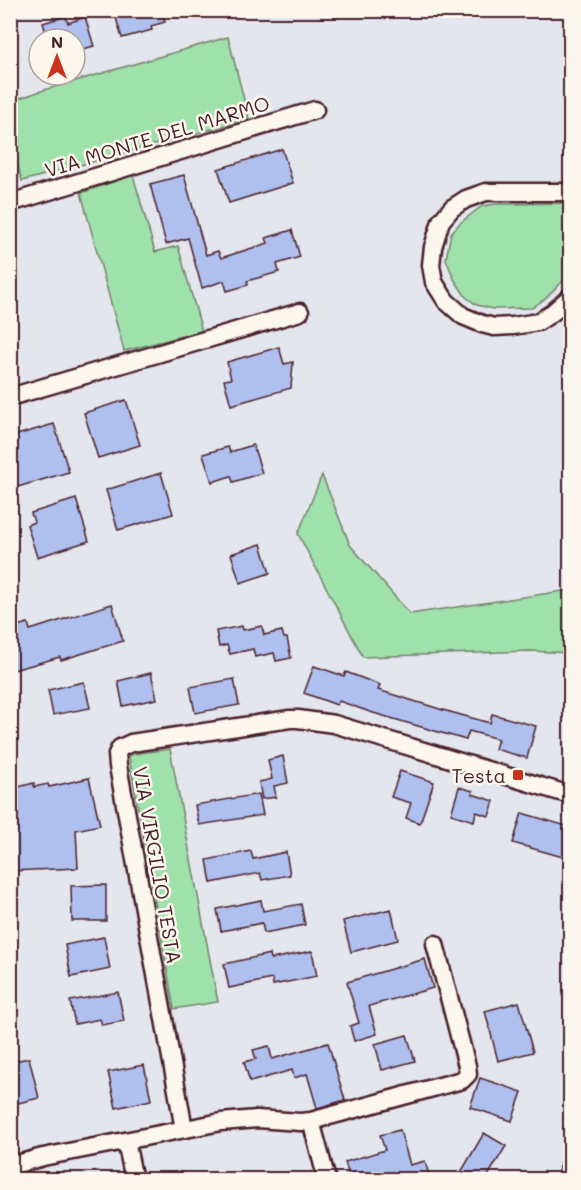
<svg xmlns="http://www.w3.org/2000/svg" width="581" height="1190" font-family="Mali,sans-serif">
	<rect width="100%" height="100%" fill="#e4e6ed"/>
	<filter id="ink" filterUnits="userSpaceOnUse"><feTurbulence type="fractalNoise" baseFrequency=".0167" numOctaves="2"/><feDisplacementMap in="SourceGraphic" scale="12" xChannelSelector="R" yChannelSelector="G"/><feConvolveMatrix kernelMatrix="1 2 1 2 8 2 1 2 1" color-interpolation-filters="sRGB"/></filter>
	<g filter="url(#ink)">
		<!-- green -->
		<path fill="#9fe1ab" stroke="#74806b" stroke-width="1.5" d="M228,37L249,119L22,181L11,139V101L44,90Z
			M133,175L155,252L178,246L202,331L124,351L81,193Z
			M570,203V274L546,298L532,308L493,309L477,305L466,297L454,279L446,259L451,233L460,223L482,206L496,204Z
			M322,475L350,545L410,614L570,590V653L530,651L363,657L298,534Z
			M170,749L218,1002L174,1009L129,757L133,754Z"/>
		<!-- building -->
		<path fill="#afc0ef" stroke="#4a1f2b" stroke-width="1.5" d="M141,10H162L165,22L151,26L152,30L122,38L116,18Z
			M66,16L68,23L85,17L94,46L75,51V39H48L43,23Z
			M282,149L293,183L229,203L218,169Z
			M184,175L206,255L218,251L221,258L268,243L266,238L292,230L300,257L277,264L279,272L247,281L248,285L227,291L224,281L202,288L188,238L166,244L150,184Z
			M279,347L284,364L293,362L291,388L231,405L224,380L231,379L227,362Z
			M126,400L140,445L98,458L84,413Z
			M54,424L69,472L14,488L10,475V437Z
			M253,445L262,473L233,482L231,476L212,482L203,454L228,447L230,452Z
			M161,473L173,514L118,530L106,490Z
			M76,499L89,541L37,557L27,525L34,522L31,513Z
			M261,544L270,573L240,583L231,554Z
			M112,604L123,641L61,660L60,657L10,671V628L28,623L30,630Z
			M242,626L243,630L262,626L264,635L282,631L284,638H287L291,658L276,661L274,653L255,657L253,649L230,654L227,645L219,647L216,631Z
			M314,666L344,676L346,672L380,685L378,690L443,710L490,723L492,714L536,726L527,758L495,749L498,739L469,731L466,740L370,712L339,701L337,705L304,693Z
			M151,673L157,699L123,706L118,681Z
			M234,679L239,705L195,713L190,687Z
			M84,682L90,708L53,715L48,690Z
			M283,756L288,783L274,786L276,797L262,799L259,782L272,779L268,760Z
			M400,771L434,782L420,823L406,818L411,803L391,797Z
			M89,778L100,825L76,830L78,868L10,871V789L34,783V787L48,784L49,787Z
			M459,787L473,791L472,794L494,801L489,816L476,812L474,821L451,814Z
			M259,794L263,815L199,825L195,805Z
			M522,813L570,827V859L513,843Z
			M251,851L253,859L286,852L290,875L262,880L260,873L211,883L207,860Z
			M106,885V921H72L71,886Z
			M261,900L263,911L301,904L305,925L264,933L262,923L221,931L217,909Z
			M391,909L398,940L351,952L343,921Z
			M104,937L110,969L71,977L65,945Z
			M312,951L317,976L273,985L272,979L229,988L224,964L270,954L271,959Z
			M425,959L433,988L369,1006L377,1034L354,1041L350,1026L359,1023L347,982Z
			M118,992L124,1021L102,1025L100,1019L75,1024L70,1001Z
			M519,1002L533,1052L498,1061L485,1011Z
			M407,1035L415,1061L382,1070L375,1044Z
			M328,1043L345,1100L317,1108L307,1074L294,1078L292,1070L250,1082L244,1062L256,1059L253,1050L269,1046L272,1059Z
			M29,1058L39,1098L10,1105V1062Z
			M144,1065L151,1100L116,1108L108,1072Z
			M480,1078L522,1092L512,1121L470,1107Z
			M400,1130L410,1165L425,1161L430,1179H350L345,1162L385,1150L380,1135Z
			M484,1133L506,1146L486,1179H457Z
			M567,1143H570V1179H556Z"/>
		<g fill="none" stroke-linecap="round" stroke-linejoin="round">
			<!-- minor casing -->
			<g stroke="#4a1f2b" stroke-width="21">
				<path id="minor" d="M570,192H486L466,199L452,208L441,221L433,247L431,265L434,282L446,301L463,316L482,324L494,327L513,326L538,322L552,313L570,297
					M10,203L315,110
					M10,397L300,312
					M311,1121L327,1180
					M184,1129L118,766L117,754L120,748L131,743L290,719H298L334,724L570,795
					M126,1141L134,1180
					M10,1166L43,1157L221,1122L257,1119L300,1122L311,1121L462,1080L468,1074L467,1066L435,944"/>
			</g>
			<!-- minor -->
			<use href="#minor" stroke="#fbf7ec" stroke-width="16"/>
		</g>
	</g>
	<!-- markers -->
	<rect fill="#c8321e" stroke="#fbf7ec" stroke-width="2" x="512" y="769" width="12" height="12" rx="3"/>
	<g text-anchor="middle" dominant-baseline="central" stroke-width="5" stroke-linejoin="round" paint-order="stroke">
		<!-- street labels -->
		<g font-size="20" fill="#4a1f2b" stroke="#fbf7ec">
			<text transform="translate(157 136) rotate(-17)">VIA MONTE DEL MARMO</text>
			<text transform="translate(158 865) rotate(80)">VIA VIRGILIO TESTA</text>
		</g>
		<!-- poi labels -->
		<g font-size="20" fill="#4a1f2b" stroke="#fbf7ec" text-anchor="end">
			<text x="506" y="775">Testa</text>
		</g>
	</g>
	<!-- margin -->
	<rect width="581" height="1190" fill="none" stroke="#fbf7ec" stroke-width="36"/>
	<rect x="18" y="18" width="545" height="1154" fill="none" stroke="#4a1f2b" stroke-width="2" filter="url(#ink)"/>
	<!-- north arrow -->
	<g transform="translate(57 57)"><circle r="28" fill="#fbf7ec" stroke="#b4a19f" stroke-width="1.5"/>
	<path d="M0-4.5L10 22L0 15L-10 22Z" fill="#c8321e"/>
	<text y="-9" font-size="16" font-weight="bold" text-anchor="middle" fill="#4a1f2b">N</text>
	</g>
</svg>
